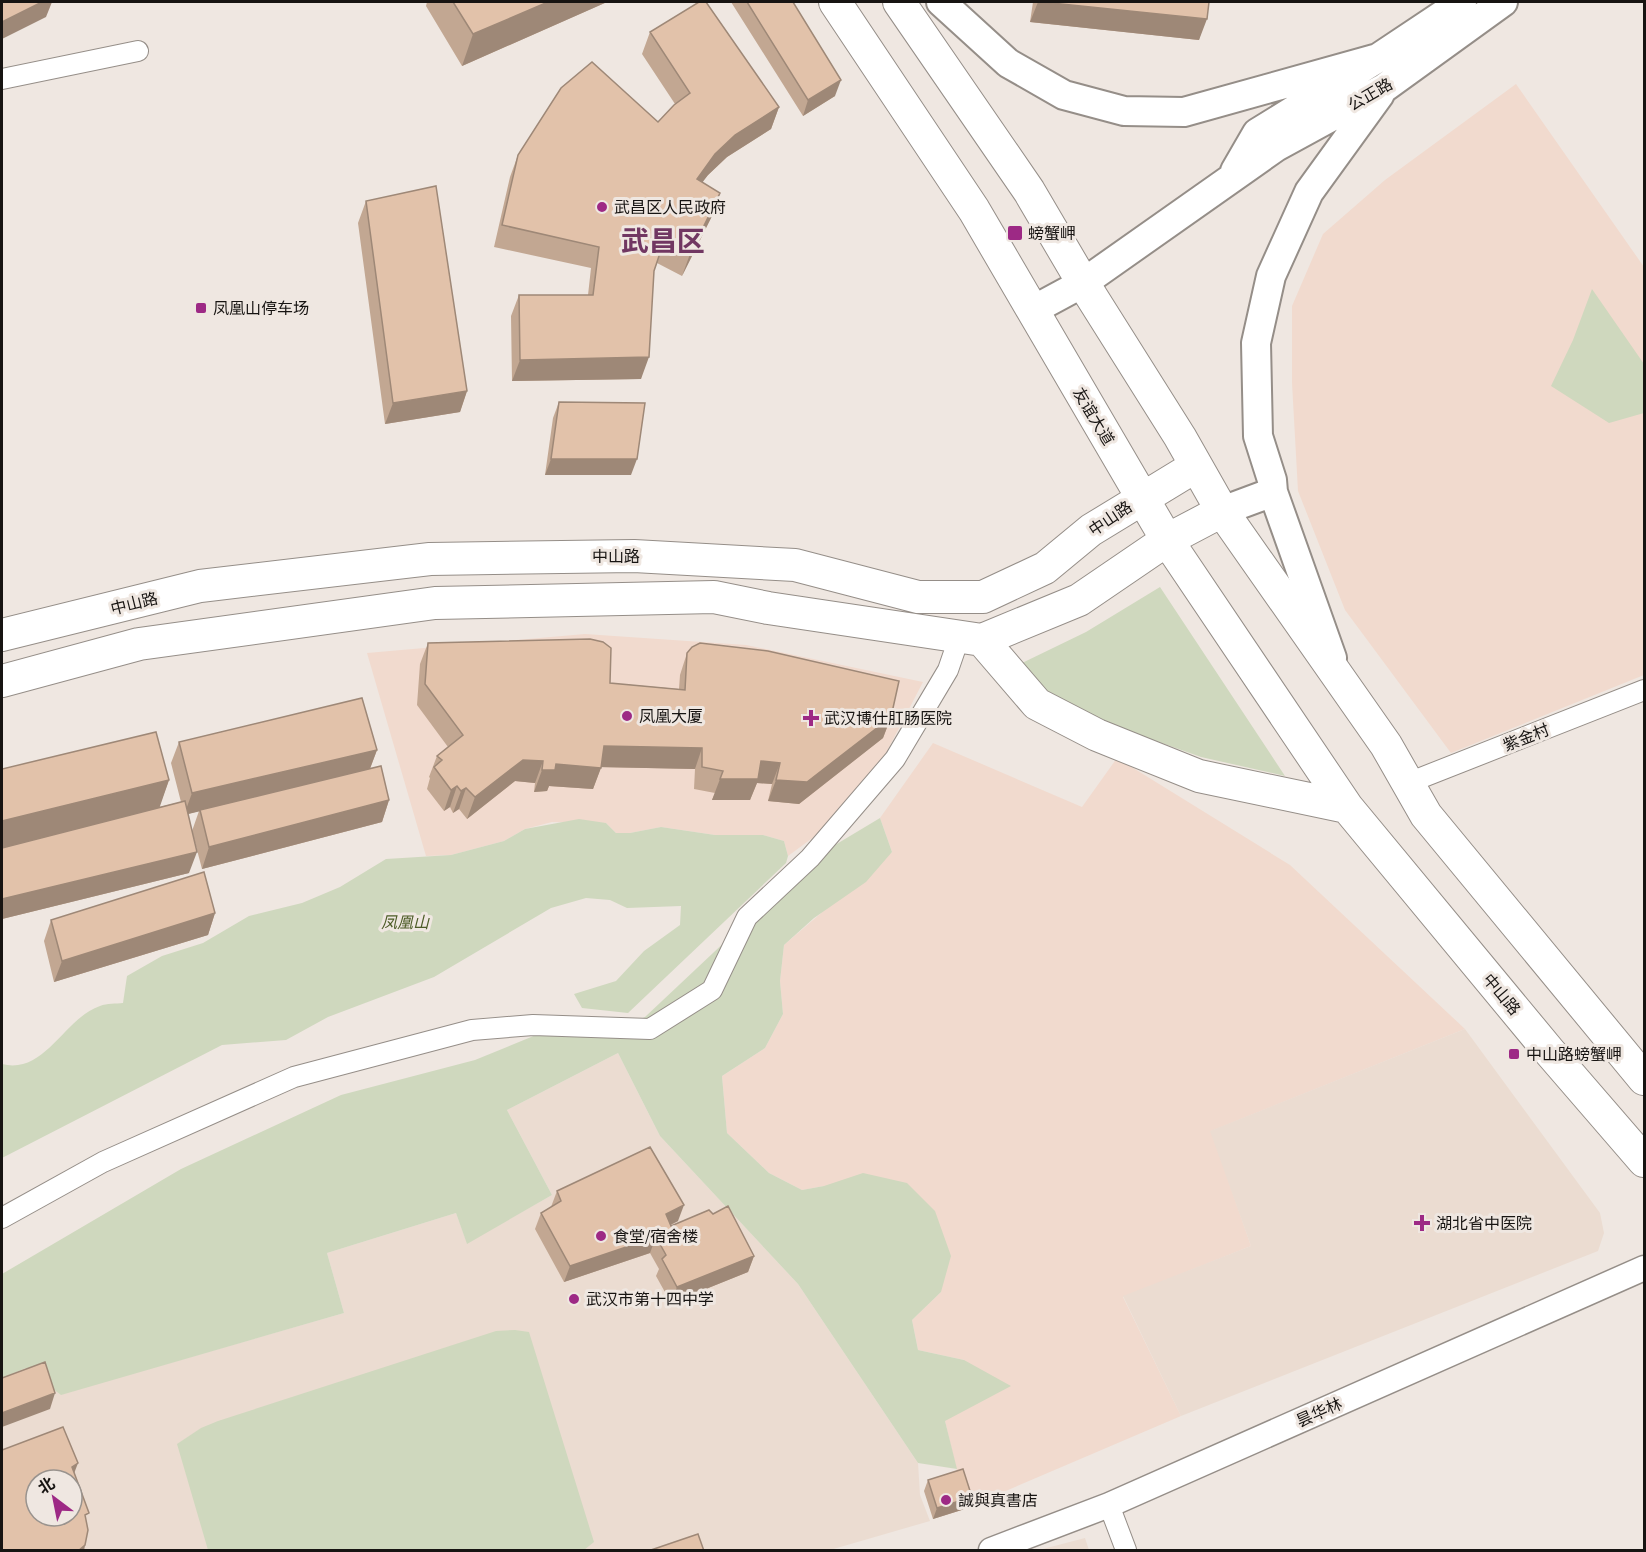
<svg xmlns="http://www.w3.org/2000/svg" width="1646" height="1552" font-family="'Source Serif 4','Noto Sans SC',serif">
	<rect width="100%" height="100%" fill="#efe7e1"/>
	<!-- commercial -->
	<path fill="#f1dace" d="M1516,84L1644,267V675L1451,753L1345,610L1298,491L1292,383V306L1323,234L1385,180Z
		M585,634L746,645L923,682L860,803L788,856L784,841L763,835H715L661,827L630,833H616L606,823L552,822L525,829L504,841L451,855L426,856L367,653Z
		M933,743L1082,807L1117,758L1290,865L1465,1029L1211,1131L1251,1246L1123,1297L1181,1416L973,1505L959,1480L945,1421L964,1360L918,1350L912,1320L941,1292L824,1186L802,1190L769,1173L727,1133L722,1076L765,1048L783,1014L780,981L784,945L892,852L880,818Z"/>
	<!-- built -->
	<path fill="#ebdcd1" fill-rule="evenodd" d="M1465,1029L1600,1213L1604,1233L1598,1251L1181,1416L1123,1296L1251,1246L1210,1131Z
		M618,1053L660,1136L798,1284L918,1463L920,1495L930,1521L830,1550H2V1378L26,1368L61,1394L344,1313L327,1253L456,1213L467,1243L552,1195L507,1110ZM36,1480H72V1516H36Z
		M1085,1538L1089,1550H1039Z"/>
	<!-- green -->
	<path fill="#cfd8be" d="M1592,289L1644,364V413L1609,423L1551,386L1573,340Z
		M1160,587L1285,776L1201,757L1128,731L1027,685L1020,664L1086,632Z
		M880,818L892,852L866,882L814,918L784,945L780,981L783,1014L765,1048L722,1076L727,1133L769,1173L802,1190L824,1186L863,1173L907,1183L935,1211L951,1256L941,1292L912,1320L918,1350L964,1360L1011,1386L945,1421L957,1469L918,1463L798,1284L660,1136L618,1053L507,1110L552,1195L467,1244L456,1213L327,1253L344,1313L61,1395L26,1368L2,1378V1274L181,1169L341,1095L475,1060L536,1035L606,1034L645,1017L815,857Z
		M579,819L606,823L616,833H630L661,827L715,835H763L784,841L788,856L786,863L628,1013L582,1008L574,994L616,981L644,951L680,925L681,906L627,908L610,900L586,898L551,908L434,977L328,1017L286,1040L222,1045L2,1158V1064C45,1075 64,1018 100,1006C107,1003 116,1004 123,1003L127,976L162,956L203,943L249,916L302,903L340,887L386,859L451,855L504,841L525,829Z
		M515,1330L529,1332L594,1542L584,1550H208L177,1444L201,1428L218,1421L496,1331Z"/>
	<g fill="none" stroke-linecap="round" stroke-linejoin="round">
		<!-- minor casing -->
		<g stroke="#958e88" stroke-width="22">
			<path id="minor" d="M2,79L138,51
				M1408,783L1644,690
				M2,1218L103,1162L294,1077L472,1030L533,1025L650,1029L712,990L747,917L810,858L895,759L948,670L959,638
				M1109,1505L1126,1550"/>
		</g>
		<!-- tertiary casing -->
		<g stroke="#958e88" stroke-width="27">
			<path id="tertiary" d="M991,1550L1109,1505L1644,1268"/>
		</g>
		<!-- secondary casing -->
		<g stroke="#958e88" stroke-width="32">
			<path id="secondary" d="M941,2L1008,63L1064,95L1124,111L1184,112L1378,58
				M1235,171L1257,133L1378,58L1462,2
				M1033,310L1083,283L1276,147L1384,88L1503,2
				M1273,492L1332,658
				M1222,511L1273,492L1272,480L1258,436L1256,343L1271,276L1309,192L1380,94"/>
		</g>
		<!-- primary casing -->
		<g stroke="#958e88" stroke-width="34">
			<path id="primary" d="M835,2L974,210L1167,540L1347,807L1549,1051L1644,1161
				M899,2L1029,191L1083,283L1180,437L1222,511L1386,745L1426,815L1644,1079
				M2,635L200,586L430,559L634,556L795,565L918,597H983L1045,568L1091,530L1196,466
				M982,640L1037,704L1097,735L1199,776L1347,807
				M2,681L139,644L435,603L714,597L768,608L982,640L1079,600L1167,540L1222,511"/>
		</g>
		<!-- minor -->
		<use href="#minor" stroke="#fff" stroke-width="20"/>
		<!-- tertiary -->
		<use href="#tertiary" stroke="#fff" stroke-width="24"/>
		<!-- secondary -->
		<use href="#secondary" stroke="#fff" stroke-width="28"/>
		<!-- primary -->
		<use href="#primary" stroke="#fff" stroke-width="32"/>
	</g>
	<!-- wall -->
	<path fill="#c2a792" d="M427,2H607L462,66L426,6Z
		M731,2H793L835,96L803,116Z
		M1033,2H1209L1199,40L1030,22Z
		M650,32L779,107L771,129L727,157L708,175L702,182L713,214L682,276L657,263L654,271L641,379L512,381L511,316L519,295H588L591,268L494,247L510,177L518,155L658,122L675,104L642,54Z
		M366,201L467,391L460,412L385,424L358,223Z
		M559,402L631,475H545L553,418Z
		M428,643L610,683L679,689L680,675L687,653L891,717L883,738L799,804L768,801L772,784L757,783L750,800H712L715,793L694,789L695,769L601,767L593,789L549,786L547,791L534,792L535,783L515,781L467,819L459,809L453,813L450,807L444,811L427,789L430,778L429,777L437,756L448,747L417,705L420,664Z
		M179,742L377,750L370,769L389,800L382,822L202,869L192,831L199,811L188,814L189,873L2,919V769L169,780L159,807L181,802L171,763Z
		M215,913L208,935L54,982L44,941L51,920Z
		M557,1191L678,1221L671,1225V1226L754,1256L748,1272L671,1303L656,1276L659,1269L650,1253L564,1282L535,1229L541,1213L551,1207Z
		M928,1480L972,1497L968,1508L933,1519L924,1491Z"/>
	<!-- shaded-wall -->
	<path fill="#9e8877" d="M42,2H52L46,17L2,39V22Z
		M548,2H607L462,66L473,34Z
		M1038,2H1042L1207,19L1199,40L1030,22Z
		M841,80L835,96L803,116L808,100Z
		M779,107L771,129L727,157L708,175L689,200L697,179L715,154L735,135Z
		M720,193L713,214L682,276L690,254Z
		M649,357L641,379L512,381L520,360Z
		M467,391L460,412L385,424L393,403Z
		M551,459H637L631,475H545Z
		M891,717L883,738L799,804L768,801L776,780Z
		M604,746L702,748L695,769L596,767Z
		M377,750L369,771L184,815L192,793Z
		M523,760L543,761L535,783L515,781L467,819L475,797Z
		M761,761L780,763L772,784L757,783L750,800H712L720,779Z
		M556,764L601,768L593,789L549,786L547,791L534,792L542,770Z
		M169,780L158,812L2,849V821Z
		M457,786L450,807L444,811L451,790Z
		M466,788L459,809L453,813L461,791Z
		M389,800L382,822L202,869L209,847Z
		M197,852L189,873L2,919V899Z
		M215,913L208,935L54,982L62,961Z
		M684,1205L678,1221L660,1230L666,1214Z
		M656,1237L650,1253L564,1282L570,1266Z
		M754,1256L748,1272L671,1303L677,1287Z
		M55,1393L50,1409L2,1427V1413Z
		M78,1463L72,1479V1467Z
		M972,1497L968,1508L933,1519L937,1508Z
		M85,1545L84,1551H78Z"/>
	<!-- building -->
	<path fill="#e2c2aa" stroke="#9e8877" stroke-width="1.5" fill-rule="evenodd" d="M2,2H42L2,22Z
		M453,2H548L473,34Z
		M699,2H706L779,107L735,135L715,154L697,179L720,193L690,254L664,241L654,271L649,357L520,360L519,295H593L599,247L502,225L518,155L561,88L592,62L658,122L674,105L690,93L650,32Z
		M747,2H793L841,80L808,100Z
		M1042,2H1209L1207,19Z
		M436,186L467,391L393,403L366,201Z
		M559,402L645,403L637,459H551Z
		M590,639L603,642L611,648L610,683L685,690L687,653L692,647L700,643L768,651L899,681L891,717L807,782L776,780L780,763L761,761L758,779H720L723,771L702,767V748L604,746L601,768L556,764L555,770H542L543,761L523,760L475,797L466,788L461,791L457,786L451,790L434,767L442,760L437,756L463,735L425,684L428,643Z
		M362,698L377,750L192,793L179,742Z
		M156,732L169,780L2,821V769Z
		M381,766L389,800L209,847L200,810Z
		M185,801L197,852L2,899V848Z
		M204,872L215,913L62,961L51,920Z
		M650,1147L684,1205L666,1214L671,1226L709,1210L713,1214L728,1206L754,1256L677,1287L662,1259L666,1255L656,1237L570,1266L541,1213L561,1201L557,1191Z
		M45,1362L55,1393L2,1413V1378Z
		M63,1427L78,1463L72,1467L89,1513L85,1515L88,1530L85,1545L78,1551H2V1450ZM36,1480H72V1516H36Z
		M963,1469L972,1497L937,1508L928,1480Z
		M698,1534L704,1551H648Z"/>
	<!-- markers -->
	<g fill="#9d2985" stroke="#efe7e1" stroke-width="2">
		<circle cx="602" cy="207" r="6"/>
		<rect x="1007" y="225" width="16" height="16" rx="3"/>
		<rect x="195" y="302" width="12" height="12" rx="3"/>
		<circle cx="627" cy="716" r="6"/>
		<path d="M808 709h6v6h6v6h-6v6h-6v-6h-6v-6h6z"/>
		<rect x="1508" y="1048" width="12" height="12" rx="3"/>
		<path d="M1419 1214h6v6h6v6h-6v6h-6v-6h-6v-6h6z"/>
		<circle cx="601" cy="1236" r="6"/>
		<circle cx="574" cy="1299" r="6"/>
		<circle cx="946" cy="1500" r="6"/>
	</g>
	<g text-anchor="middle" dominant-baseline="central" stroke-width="6" stroke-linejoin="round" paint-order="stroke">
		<!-- street labels -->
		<g font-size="16" fill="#171412" stroke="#efe7e1">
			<text transform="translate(1370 94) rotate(-30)">公正路</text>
			<text transform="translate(1094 416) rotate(59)">友谊大道</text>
			<text transform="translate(1110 518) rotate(-34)">中山路</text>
			<text x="616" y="556">中山路</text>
			<text transform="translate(134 603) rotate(-14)">中山路</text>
			<text transform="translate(1526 737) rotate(-21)">紫金村</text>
			<text transform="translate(1502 994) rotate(50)">中山路</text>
			<text transform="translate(1319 1412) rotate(-24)">昙华林</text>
		</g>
		<!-- poi labels -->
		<g font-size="16" fill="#171412" stroke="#efe7e1" text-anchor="start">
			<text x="614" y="207">武昌区人民政府</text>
			<text x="1028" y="233">螃蟹岬</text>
			<text x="213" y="308">凤凰山停车场</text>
			<text x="639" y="716">凤凰大厦</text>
			<text x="824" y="718">武汉博仕肛肠医院</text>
			<text x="1526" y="1054">中山路螃蟹岬</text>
			<text x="1436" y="1223">湖北省中医院</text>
			<text x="613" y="1236">食堂/宿舍楼</text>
			<text x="586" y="1299">武汉市第十四中学</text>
			<text x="958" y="1500">誠與真書店</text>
		</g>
		<!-- park labels -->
		<g font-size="16" font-style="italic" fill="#4d5c27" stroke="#efe7e1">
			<text x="405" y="922">凤凰山</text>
		</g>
		<!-- town labels -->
		<g font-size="28" font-weight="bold" fill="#713762" stroke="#efe7e1">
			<text x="663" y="241">武昌区</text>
		</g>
	</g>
	<!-- border -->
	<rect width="1646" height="1552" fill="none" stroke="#171412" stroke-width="6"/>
	<!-- north arrow -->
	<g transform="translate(54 1498) rotate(328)"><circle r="28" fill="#efe7e1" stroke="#99938e" stroke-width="1.5"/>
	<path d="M0-4.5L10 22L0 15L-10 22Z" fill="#9d2985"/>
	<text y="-9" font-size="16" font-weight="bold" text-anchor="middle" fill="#171412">北</text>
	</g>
</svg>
